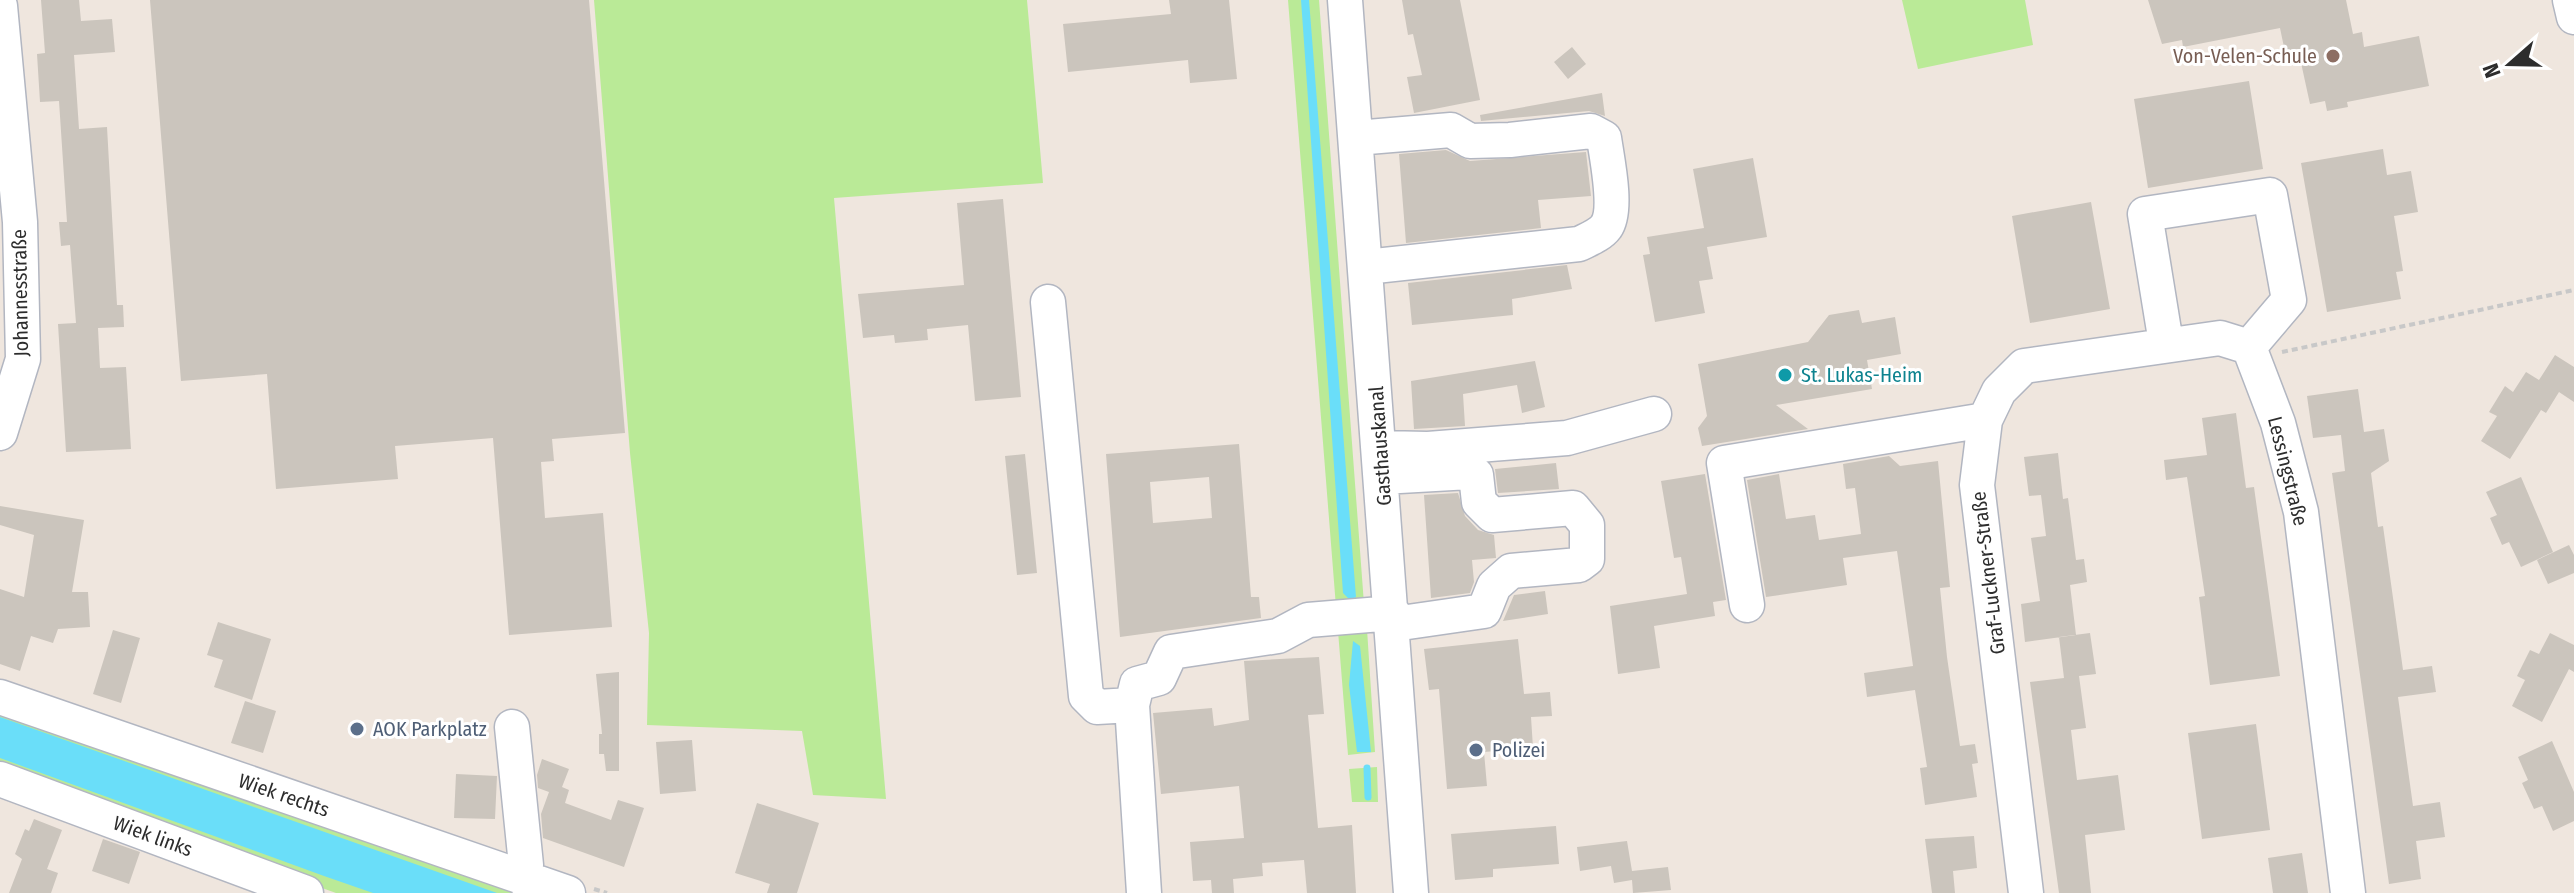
<svg xmlns="http://www.w3.org/2000/svg" width="2574" height="893" font-family="'Fira Sans Condensed',sans-serif">
	<rect width="100%" height="100%" fill="#efe6de"/>
	<!-- green -->
	<path fill="#baea97" d="M594,0H1027L1043,183L834,198L886,799L813,795L802,731L647,725L649,633L630,453Z
		M1288,0H1319L1364,604L1336,607Z
		M1902,0H2025L2033,45L1918,69Z
		M1367,629L1375,752L1348,755L1338,631Z
		M0,711L521,893H336L0,772Z
		M1377,767L1378,802H1352L1349,769Z"/>
	<!-- water -->
	<path fill="#6adef9" d="M1301,0H1309L1356,597L1350,600L1343,593Z
		M1353,641L1360,646L1371,752H1357L1349,685Z
		M0,717L497,893H373L324,876L0,758Z"/>
	<g fill="none" stroke-linecap="round" stroke-linejoin="round">
		<!-- stream -->
		<path stroke="#6adef9" stroke-width="7" d="M1367,768L1368,797"/>
	</g>
	<!-- building -->
	<path fill="#cbc5bd" fill-rule="evenodd" d="M41,0H79L81,21L112,19L115,52L74,55L79,129L107,127L117,305H123L124,327L98,328L100,368L126,367L131,449L66,452L58,324L76,323L70,245L61,246L59,222H67L59,101L40,102L37,54L45,53Z
		M150,0H589L625,433L552,439L554,461L541,462L545,518L603,513L612,627L509,635L493,438L395,446L398,479L276,489L267,374L181,381Z
		M1169,0H1229L1237,79L1190,83L1188,60L1068,72L1063,24L1171,14Z
		M1402,0H1460L1480,100L1414,113L1407,77L1422,75L1413,34L1408,35Z
		M2148,0H2346L2353,34L2362,32L2364,47L2419,36L2429,86L2347,102L2348,107L2327,111L2325,101L2310,104L2298,49L2285,52L2280,28L2183,47L2182,40L2162,44Z
		M1572,47L1586,64L1568,79L1554,62Z
		M2249,81L2263,169L2148,188L2134,99Z
		M1602,93L1605,116L1589,111L1481,121L1480,115Z
		M2383,149L2387,175L2411,171L2418,212L2394,216L2403,271L2396,272L2401,299L2327,312L2301,163Z
		M1446,150L1470,161L1586,152L1591,196L1538,200L1541,228L1406,243L1399,154Z
		M1753,158L1767,237L1707,247L1713,279L1699,281L1705,313L1655,322L1643,255L1650,254L1647,237L1704,228L1693,169Z
		M1003,199L1021,397L975,401L968,325L927,329L928,340L895,343L894,335L863,338L858,294L964,285L957,203Z
		M2091,202L2110,309L2030,323L2012,216Z
		M1567,265L1572,289L1512,299L1513,315L1412,325L1408,283Z
		M1859,310L1862,323L1895,317L1901,354L1867,360L1872,389L1776,405L1808,429L1702,446L1698,428L1707,416L1698,364L1808,342L1829,315Z
		M2555,355L2574,367V402L2559,392L2546,413L2541,410L2510,459L2481,441L2497,416L2489,412L2505,386L2513,392L2526,372L2539,380Z
		M1535,361L1545,407L1522,413L1517,385L1463,394L1465,426L1414,429L1411,381Z
		M2358,389L2364,432L2384,429L2389,461L2371,473L2378,527L2383,526L2403,670L2432,666L2436,692L2398,697L2413,806L2440,802L2445,837L2416,841L2421,879L2389,884L2332,473L2345,471L2341,435L2313,438L2307,396Z
		M2236,413L2246,488L2254,487L2280,676L2210,685L2199,597L2205,596L2187,477L2166,480L2164,460L2207,455L2202,418Z
		M1239,444L1251,597H1259L1261,618L1120,637L1106,454ZM1209,477L1212,518L1153,523L1150,482Z
		M2058,453L2063,499L2068,498L2076,560L2084,559L2087,582L2070,585L2076,635L2025,642L2021,604L2040,601L2031,538L2046,536L2041,495L2029,496L2024,457Z
		M1025,454L1037,573L1017,575L1005,456Z
		M1889,456L1900,466L1938,461L1950,587L1940,588L1947,657L1960,746L1975,744L1978,763L1972,764L1977,797L1925,805L1920,768L1927,767L1915,690L1867,697L1864,673L1913,666L1897,551L1843,558L1847,585L1766,597L1747,480L1779,474L1786,519L1815,515L1819,540L1861,534L1855,488L1846,489L1843,464Z
		M1556,463L1559,489L1498,493L1495,469Z
		M1705,474L1726,600L1713,602L1715,616L1654,626L1660,668L1618,674L1610,606L1687,594L1681,557L1674,558L1661,481Z
		M2521,477L2553,552L2521,567L2509,542L2502,545L2490,518L2497,515L2486,492Z
		M1458,493L1465,516L1478,530L1494,535L1496,558L1472,560L1474,582L1470,593L1431,598L1424,495Z
		M0,506L84,520L72,592H88L90,627L58,629L53,643L31,636L20,671L0,664V589L24,597L34,535L0,525Z
		M2569,545L2574,555V573L2548,584L2537,560Z
		M1545,591L1548,614L1503,621L1514,595Z
		M218,622L271,639L252,700L214,687L223,660L207,655Z
		M113,630L140,638L121,703L93,694Z
		M2090,633L2096,674L2079,676L2086,728L2071,730L2077,780L2118,775L2125,830L2085,835L2091,893H2059L2030,682L2064,678L2059,637Z
		M2550,633L2574,645V672L2569,669L2542,722L2512,706L2525,680L2517,676L2530,650L2539,654Z
		M1518,639L1524,694L1550,692L1552,716L1531,717L1533,748L1484,752L1487,786L1447,789L1439,689L1429,690L1424,649Z
		M1319,657L1324,714L1308,715L1318,828L1352,825L1356,893H1307L1304,860L1262,863L1263,876L1233,879L1234,893H1212L1211,880L1193,881L1190,842L1244,838L1239,786L1161,794L1153,713L1212,708L1214,726L1249,720L1244,661Z
		M619,672V771H606L604,754H599V734H602L596,674Z
		M245,701L276,711L263,753L231,743Z
		M2256,724L2270,830L2202,839L2188,733Z
		M692,740L696,791L660,794L656,742Z
		M2552,741L2574,792V821L2553,831L2542,806L2534,809L2522,783L2528,780L2518,757Z
		M542,759L569,769L562,787L569,790L565,803L611,820L618,800L644,808L624,867L543,838L541,814L549,792L538,788L537,775Z
		M456,774L497,776L495,819L454,818Z
		M757,803L819,823L797,893H767L770,884L735,873Z
		M34,819L62,830L47,869L58,873L51,893H9L22,859L15,854L25,829L29,831Z
		M1556,826L1559,864L1493,869V877L1455,880L1451,834Z
		M1974,836L1977,868L1953,871L1955,893H1932L1925,839Z
		M103,839L140,852L129,884L92,871Z
		M1627,841L1632,871L1668,867L1671,890L1633,893L1632,880L1614,883L1611,866L1580,871L1577,847Z
		M2302,853L2308,893H2273L2268,858Z"/>
	<g fill="none" stroke-linecap="round" stroke-linejoin="round">
		<!-- minor casing -->
		<g stroke="#b2b6c1" stroke-width="37">
			<path id="minor" d="M1345,0L1411,893
				M2570,0L2574,17
				M0,6L20,222L23,359L0,433
				M1356,138L1451,130L1470,141L1510,140L1591,131L1604,138C1607,159 1618,210 1606,227C1600,235 1589,239 1579,244L1366,267
				M1048,302L1086,696L1097,707L1132,705
				M2166,343L2145,214L2270,195L2289,300L2249,347
				M1380,448L1428,449L1567,438L1654,414
				M1382,477L1470,472L1476,475L1479,502L1492,515L1573,508L1587,525V559L1579,565L1511,571L1494,586L1484,611L1394,624
				M1747,605L1724,463L1985,420
				M0,697L568,893
				M512,727L526,865L523,879
				M0,779L306,893
				M1144,893L1132,705L1137,684L1159,678L1171,652L1278,636L1308,620L1393,613
				M2026,893L1977,485L1985,420L1999,391L2024,366L2220,338L2249,347L2278,423L2301,512L2348,893"/>
		</g>
		<!-- path -->
		<path stroke="#c8c8c8" stroke-width="4" stroke-dasharray="6 4" stroke-linecap="butt" d="M2282,352L2574,290
			M594,889L607,893"/>
		<!-- minor -->
		<use href="#minor" stroke="#fff" stroke-width="34"/>
	</g>
	<!-- markers -->
	<circle fill="#8d6e63" stroke="#fff" stroke-width="3" cx="2333" cy="56" r="8"/>
	<circle fill="#0f9aa8" stroke="#fff" stroke-width="3" cx="1785" cy="375" r="8"/>
	<g fill="#5c6f8a" stroke="#fff" stroke-width="3">
		<circle cx="357" cy="729" r="8"/>
		<circle cx="1476" cy="750" r="8"/>
	</g>
	<g text-anchor="middle" dominant-baseline="central" stroke-width="6" stroke-linejoin="round" paint-order="stroke">
		<!-- education labels -->
		<g font-size="20" fill="#785e54" stroke="#fff" text-anchor="end">
			<text x="2317" y="56">Von-Velen-Schule</text>
		</g>
		<!-- street labels -->
		<g font-size="20" fill="#2d2d2d" stroke="#fff">
			<text transform="translate(20 293) rotate(-91)">Johannesstraße</text>
			<text transform="translate(1380 446) rotate(-94)">Gasthauskanal</text>
			<text transform="translate(2288 471) rotate(76)">Lessingstraße</text>
			<text transform="translate(1988 573) rotate(-97)">Graf-Luckner-Straße</text>
			<text transform="translate(284 795) rotate(19)">Wiek rechts</text>
			<text transform="translate(153 836) rotate(20)">Wiek links</text>
		</g>
		<!-- culture labels -->
		<g font-size="20" fill="#0d838f" stroke="#fff" text-anchor="start">
			<text x="1801" y="375">St. Lukas-Heim</text>
		</g>
		<!-- service labels -->
		<g font-size="20" fill="#4e5e75" stroke="#fff" text-anchor="start">
			<text x="373" y="729">AOK Parkplatz</text>
			<text x="1492" y="750">Polizei</text>
		</g>
	</g>
	<!-- north arrow -->
	<g transform="translate(2510 64) rotate(250)" stroke="#ffffff" stroke-width="6" paint-order="stroke">
	<path d="M0-6L14 30L0 20L-14 30Z" fill="#2d2d2d"/>
	<text y="-12" font-size="22" font-weight="bold" text-anchor="middle" fill="#2d2d2d">N</text>
	</g>
</svg>
